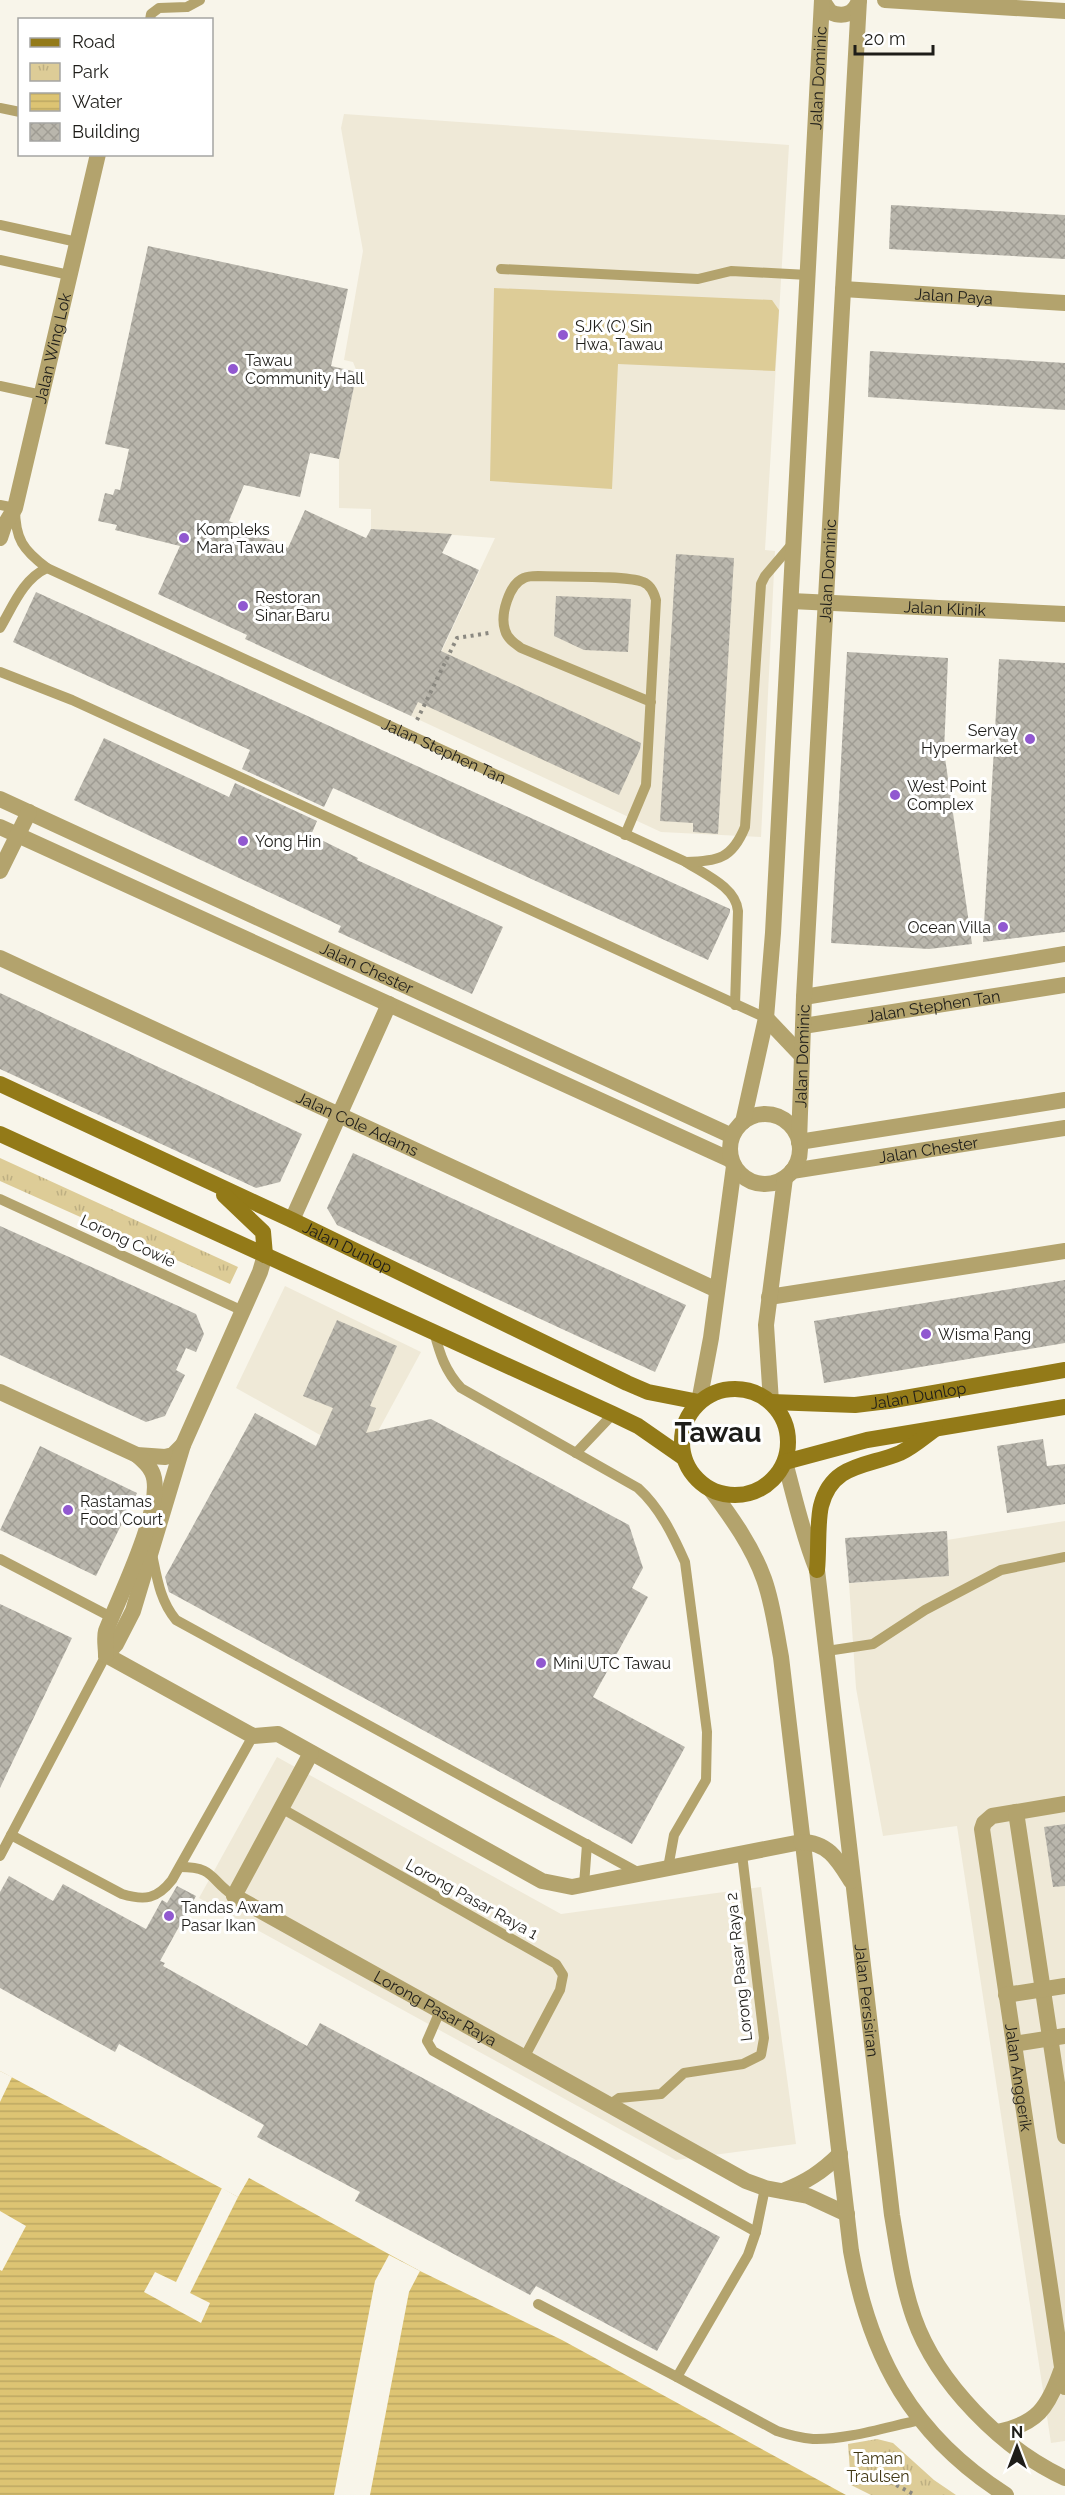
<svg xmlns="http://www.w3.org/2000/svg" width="1065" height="2495" font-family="Raleway,sans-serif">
	<defs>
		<pattern id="park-tufts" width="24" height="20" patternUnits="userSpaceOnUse" patternTransform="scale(1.5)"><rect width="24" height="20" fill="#ddcc97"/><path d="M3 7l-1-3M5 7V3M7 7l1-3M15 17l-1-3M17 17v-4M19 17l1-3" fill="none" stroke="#bdaf82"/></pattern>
		<pattern id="water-rules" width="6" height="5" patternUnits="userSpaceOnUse" patternTransform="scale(1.5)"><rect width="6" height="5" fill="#ddc473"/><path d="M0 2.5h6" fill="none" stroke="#bda863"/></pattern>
		<pattern id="building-cross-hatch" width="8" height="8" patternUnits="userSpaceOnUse" patternTransform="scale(1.5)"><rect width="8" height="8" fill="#b9b6ac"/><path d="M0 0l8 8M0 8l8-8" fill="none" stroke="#9f9c93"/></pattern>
	</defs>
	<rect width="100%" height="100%" fill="#f8f5ea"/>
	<!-- built -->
	<path fill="#efe9d7" d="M344,114L789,145L765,550L775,551L761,837L661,832L411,716L495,538L371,529V509L339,508V459L357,372L353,362L344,360L363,251L341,128Z
		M285,1286L421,1352L363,1459L236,1388Z
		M1065,1521V2441L1051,2443L957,1826L883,1836L856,1688L849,1583L949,1576L947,1540Z
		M277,1757L561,1914L761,1887L796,2144L676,2160L199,1898Z"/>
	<!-- park -->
	<path fill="url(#park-tufts)" d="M0,1158L238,1267L230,1284L0,1181Z
		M877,2439L893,2443L934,2480L956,2495H871L851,2485L848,2444Z"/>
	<!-- garden -->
	<path fill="#ddcc97" d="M494,288L772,300L779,310L775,371L618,364L612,489L490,481Z"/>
	<!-- water -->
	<path fill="url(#water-rules)" d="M0,2071L238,2197L249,2178L420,2271L562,2340L846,2495H0Z"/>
	<!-- pier -->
	<path fill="#f8f5ea" d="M0,2071L12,2077L0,2102Z
		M222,2188L238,2197L190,2293L210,2303L201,2323L144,2292L155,2272L176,2282Z
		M0,2211L26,2226L2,2271L0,2270Z
		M389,2255L420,2271L409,2292L370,2495H334L375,2281Z"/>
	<!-- building -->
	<path fill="url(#building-cross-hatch)" d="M891,205L1065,215V259L889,249Z
		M148,246L348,289L331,366L357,372L339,459L310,453L300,497L244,485L229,521L288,548L305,510L366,538L371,529L452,534L442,553L479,570L441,651L641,743L640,749L619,795L418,702L411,716L245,639L247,635L158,594L180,546L115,530L117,525L98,521L105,493L113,495L115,489L120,490L129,449L105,444Z
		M870,351L1065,363V410L868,397Z
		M676,554L734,558L718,834L693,832V823L660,821Z
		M36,592L730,909V912L708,960L333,788L324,807L242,769L250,750L13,642Z
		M556,596L631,599L628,652L584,650L554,636Z
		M847,652L948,658L944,751L972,944L929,949L831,943Z
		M999,659L1065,663V932L983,942Z
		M104,738L229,797L235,783L317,821L311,835L358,858L357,860L503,927L472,994L338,932L341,926L74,800Z
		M0,993L302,1134L280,1182L256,1188L0,1069Z
		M353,1153L686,1305L655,1372L337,1225L327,1208Z
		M0,1226L196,1314L204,1334L196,1352L186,1348L176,1370L185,1375L165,1416L146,1422L0,1355Z
		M1065,1280V1343L824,1383L814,1321Z
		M337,1320L397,1346L370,1406L376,1408L366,1433L431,1419L629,1525L643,1568L632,1588L648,1597L593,1697L685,1747L632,1844L169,1592L165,1577L255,1413L316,1446L333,1408L303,1396Z
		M1043,1439L1047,1466L1065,1464V1504L1007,1513L997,1446Z
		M40,1446L137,1493L96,1576L0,1530Z
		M947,1531L949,1576L849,1583L845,1538Z
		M0,1604L72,1638L0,1788Z
		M1065,1824V1886L1053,1887L1044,1827Z
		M9,1876L53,1901L63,1884L146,1929L162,1900L167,1903L177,1886L196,1896L160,1961L165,1963L163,1966L307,2046L320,2023L720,2237L657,2351L536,2286L530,2295L355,2201L360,2192L257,2137L264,2125L119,2044L115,2052L0,1988V1892Z"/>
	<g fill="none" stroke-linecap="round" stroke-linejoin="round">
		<!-- path -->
		<path stroke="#8b8981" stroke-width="4" stroke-dasharray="3 4.5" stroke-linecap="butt" d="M417,720L457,638L489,633
			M883,2478L915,2495"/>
		<!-- service -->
		<g stroke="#b3a36d" stroke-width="10">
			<path d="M150,20L151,14L159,8L187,7L200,0"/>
			<path d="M0,108L20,112"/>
			<path d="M0,225L77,242"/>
			<path d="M0,260L69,275"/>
			<path d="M501,269L698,279L731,271L808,275"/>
			<path d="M0,386L42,395"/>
			<path id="s1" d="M0,505L15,508C15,539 23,550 47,568L686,862C704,874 736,887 738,911L735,1005"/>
			<path d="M0,628C13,606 23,579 47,568"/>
			<path d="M0,672L72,700L766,1018"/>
			<path d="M625,835L646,785L656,600C654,593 651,585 643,582C626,575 560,577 538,576C534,576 528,576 524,578C509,584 500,615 505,630C507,638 514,643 521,648L651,702"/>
			<path d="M686,862C718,861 732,859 745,827L761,584L765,576L793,543"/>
			<path d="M0,1199L243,1311"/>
			<path d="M434,1332C440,1354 445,1371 461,1388L638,1488C660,1508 673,1535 685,1562L707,1732L706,1780L674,1835L668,1868"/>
			<path d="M576,1453L613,1414"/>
			<path d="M152,1554C157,1578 160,1601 176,1620L641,1874"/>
			<path d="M0,1559L113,1618"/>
			<path d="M827,1651L873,1644L925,1610L1001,1570L1065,1557"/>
			<path d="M281,1808L556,1964L563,1975L560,1990L524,2058"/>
			<path d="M11,1835L122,1894C145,1901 157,1899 172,1880L253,1736"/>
			<path d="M0,1856L106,1655"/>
			<path d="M180,1867C215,1867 209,1879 234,1896"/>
			<path d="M584,1885L587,1844"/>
			<path d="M440,2011L427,2041L433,2051L756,2232"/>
			<path d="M609,2105L619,2098L661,2094L684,2073L743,2064L761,2055L764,2038L742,1854"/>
			<path d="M765,2188L756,2232L748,2255L677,2377L777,2431C789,2435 801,2438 813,2439C846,2440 887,2427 920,2420"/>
			<path d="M538,2304L677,2377"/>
		</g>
		<!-- minor -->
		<g stroke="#b3a36d" stroke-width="16">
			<path d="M885,0L1065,11"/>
			<path id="s2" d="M843,289L1065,303"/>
			<path id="s3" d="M0,538L4,526L15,508L98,154"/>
			<path id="s4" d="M791,601L1065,614"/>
			<path id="s5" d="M0,799L732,1136"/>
			<path d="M0,827L731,1160"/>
			<path d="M0,871L29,812"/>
			<path id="s6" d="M0,958L717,1290"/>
			<path d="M804,997L1065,954"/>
			<path id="s7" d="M803,1026L1065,985"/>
			<path d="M799,1142L1065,1100"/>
			<path id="s8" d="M792,1171L1065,1128"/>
			<path d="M292,1220L389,1004"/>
			<path d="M769,1297L1065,1251"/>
			<path d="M0,1392L137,1455L165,1457L173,1455L183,1445"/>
			<path d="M106,1655L253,1736L278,1734L542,1881L572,1887L801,1842"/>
			<path d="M106,1655L116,1644L133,1611L183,1445L260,1272L265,1255"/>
			<path d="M106,1655C106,1647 104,1638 106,1631C118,1599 167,1503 152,1472C149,1465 143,1460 137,1455"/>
			<path id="s9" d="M311,1753L234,1896L746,2181L765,2188L808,2196L847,2214"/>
			<path id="s10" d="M1065,1804L992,1816L984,1823L982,1829L1065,2387"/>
			<path d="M1016,1812L1065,2136"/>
			<path d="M1006,1995L1065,1986"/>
			<path d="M1014,2044L1065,2036"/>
			<path d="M783,2191C806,2182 822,2172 840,2154"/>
			<path d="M997,2432C1037,2424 1048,2408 1061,2371"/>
		</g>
		<!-- tertiary -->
		<g stroke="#b3a36d" stroke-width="16">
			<path d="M822,0L830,12C843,18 855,14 859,0"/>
			<path d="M766,1018L802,1056"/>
			<circle cx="765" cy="1149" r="35"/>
			<path id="s11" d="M743,1122L766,1018L773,933L822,0"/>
			<path id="s12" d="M799,1142L804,997L859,0"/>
			<path d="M699,1402L711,1338L734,1166"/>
			<path d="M771,1402L766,1325L785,1178"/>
			<path id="s13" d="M785,1462C795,1499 803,1536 817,1570L892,2215C898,2250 902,2284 914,2318C937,2383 1002,2449 1065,2478"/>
			<path d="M711,1490C732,1518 752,1546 764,1579C773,1604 776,1631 781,1657L851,2251C870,2358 913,2436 1006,2495"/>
			<path d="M801,1842C828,1842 838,1860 851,1881"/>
		</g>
		<!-- secondary -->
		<g stroke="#937a18" stroke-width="16">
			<path id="s14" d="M0,1084L292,1220L627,1383L648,1392L699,1402"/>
			<path d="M0,1134L613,1414L638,1426L684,1458"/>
			<path d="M224,1195L263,1232L265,1255"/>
			<circle cx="735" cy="1442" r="53"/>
			<path id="s15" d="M771,1402L855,1405L888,1401L1065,1370"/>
			<path d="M785,1462L867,1440L1065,1407"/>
			<path d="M817,1570C819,1552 817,1523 821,1506C832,1463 867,1467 900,1453C913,1447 924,1437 935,1429"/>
		</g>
	</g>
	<!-- markers -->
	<g fill="#9158d0" stroke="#fff" stroke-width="2">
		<circle cx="563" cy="335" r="6"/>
		<circle cx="233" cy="369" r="6"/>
		<circle cx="184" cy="538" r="6"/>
		<circle cx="243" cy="606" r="6"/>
		<circle cx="1030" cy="739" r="6"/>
		<circle cx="895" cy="795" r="6"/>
		<circle cx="243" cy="841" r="6"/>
		<circle cx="1003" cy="927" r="6"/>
		<circle cx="926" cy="1334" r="6"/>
		<circle cx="68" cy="1510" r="6"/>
		<circle cx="541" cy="1663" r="6"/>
		<circle cx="169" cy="1916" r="6"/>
	</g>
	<g text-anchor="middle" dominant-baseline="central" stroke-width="6" stroke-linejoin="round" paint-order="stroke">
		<!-- street labels -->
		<g font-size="16" fill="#1e1d19" stroke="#fff">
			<text stroke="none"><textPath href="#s11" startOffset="1048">Jalan Dominic</textPath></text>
			<text stroke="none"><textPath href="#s2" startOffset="111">Jalan Paya</textPath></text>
			<text stroke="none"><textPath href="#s3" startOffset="198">Jalan Wing Lok</textPath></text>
			<text stroke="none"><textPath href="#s12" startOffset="572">Jalan Dominic</textPath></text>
			<text stroke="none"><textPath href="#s4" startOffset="154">Jalan Klinik</textPath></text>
			<text stroke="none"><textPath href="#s1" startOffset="524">Jalan Stephen Tan</textPath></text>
			<text stroke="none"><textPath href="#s5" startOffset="404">Jalan Chester</textPath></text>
			<text stroke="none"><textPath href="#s7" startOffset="132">Jalan Stephen Tan</textPath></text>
			<text stroke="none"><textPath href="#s12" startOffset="86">Jalan Dominic</textPath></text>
			<text stroke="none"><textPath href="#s6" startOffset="394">Jalan Cole Adams</textPath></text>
			<text stroke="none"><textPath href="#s8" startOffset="138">Jalan Chester</textPath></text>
			<text transform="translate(128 1241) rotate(25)">Lorong Cowie</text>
			<text stroke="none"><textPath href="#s14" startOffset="384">Jalan Dunlop</textPath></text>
			<text stroke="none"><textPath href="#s15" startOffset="148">Jalan Dunlop</textPath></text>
			<text transform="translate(472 1899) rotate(29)">Lorong Pasar Raya 1</text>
			<text transform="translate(739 1967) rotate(-96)">Lorong Pasar Raya 2</text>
			<text stroke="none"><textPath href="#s13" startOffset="546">Jalan Persisiran</textPath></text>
			<text stroke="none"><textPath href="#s9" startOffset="393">Lorong Pasar Raya</textPath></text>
			<text stroke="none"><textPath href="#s10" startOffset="342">Jalan Anggerik</textPath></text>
		</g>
		<!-- poi labels -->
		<g font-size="16" fill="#1e1d19" stroke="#fff" text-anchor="start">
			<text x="575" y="326">SJK (C) Sin<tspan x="575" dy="18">Hwa, Tawau</tspan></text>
			<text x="245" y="360">Tawau<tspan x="245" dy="18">Community Hall</tspan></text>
			<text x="196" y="529">Kompleks<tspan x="196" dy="18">Mara Tawau</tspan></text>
			<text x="255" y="597">Restoran<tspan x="255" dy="18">Sinar Baru</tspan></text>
			<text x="1018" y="730" text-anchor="end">Servay<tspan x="1018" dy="18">Hypermarket</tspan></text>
			<text x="907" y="786">West Point<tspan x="907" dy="18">Complex</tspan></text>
			<text x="255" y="841">Yong Hin</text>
			<text x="991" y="927" text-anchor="end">Ocean Villa</text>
			<text x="938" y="1334">Wisma Pang</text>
			<text x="80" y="1501">Rastamas<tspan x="80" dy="18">Food Court</tspan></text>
			<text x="553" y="1663">Mini UTC Tawau</text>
			<text x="181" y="1907">Tandas Awam<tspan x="181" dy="18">Pasar Ikan</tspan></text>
		</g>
		<!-- park labels -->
		<g font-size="16" fill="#423814" stroke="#fff">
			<text x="878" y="2458">Taman<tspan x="878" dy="18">Traulsen</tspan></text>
		</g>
		<!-- town labels -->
		<g font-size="28" font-weight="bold" fill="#1e1d19" stroke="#fff">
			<text x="718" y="1432">Tawau</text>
		</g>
	</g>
	<!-- legend -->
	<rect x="18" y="18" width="195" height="138" fill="#ffffff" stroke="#a5a5a3" stroke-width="1.5"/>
	<rect x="30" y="38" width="30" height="9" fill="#937a18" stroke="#a5a5a3" stroke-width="1.5"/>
	<text x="72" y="48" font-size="18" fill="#1e1d19">Road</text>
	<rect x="30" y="63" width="30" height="18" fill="url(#park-tufts)" stroke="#a5a5a3" stroke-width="1.5"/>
	<text x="72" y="78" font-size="18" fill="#1e1d19">Park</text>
	<rect x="30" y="93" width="30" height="18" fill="url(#water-rules)" stroke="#a5a5a3" stroke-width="1.5"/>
	<text x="72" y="108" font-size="18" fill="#1e1d19">Water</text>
	<rect x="30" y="123" width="30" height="18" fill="url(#building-cross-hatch)" stroke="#a5a5a3" stroke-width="1.5"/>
	<text x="72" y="138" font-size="18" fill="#1e1d19">Building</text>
	<!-- north arrow -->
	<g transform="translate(1017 2447)" stroke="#ffffff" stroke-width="4.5" paint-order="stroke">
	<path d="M0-4.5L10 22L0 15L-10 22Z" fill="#1e1d19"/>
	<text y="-9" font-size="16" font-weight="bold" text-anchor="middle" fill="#1e1d19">N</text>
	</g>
	<!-- scale -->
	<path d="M855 45v9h78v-9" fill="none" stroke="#1e1d19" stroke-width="3"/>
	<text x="864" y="45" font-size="18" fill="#1e1d19" stroke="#ffffff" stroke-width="4.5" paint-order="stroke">20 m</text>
</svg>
